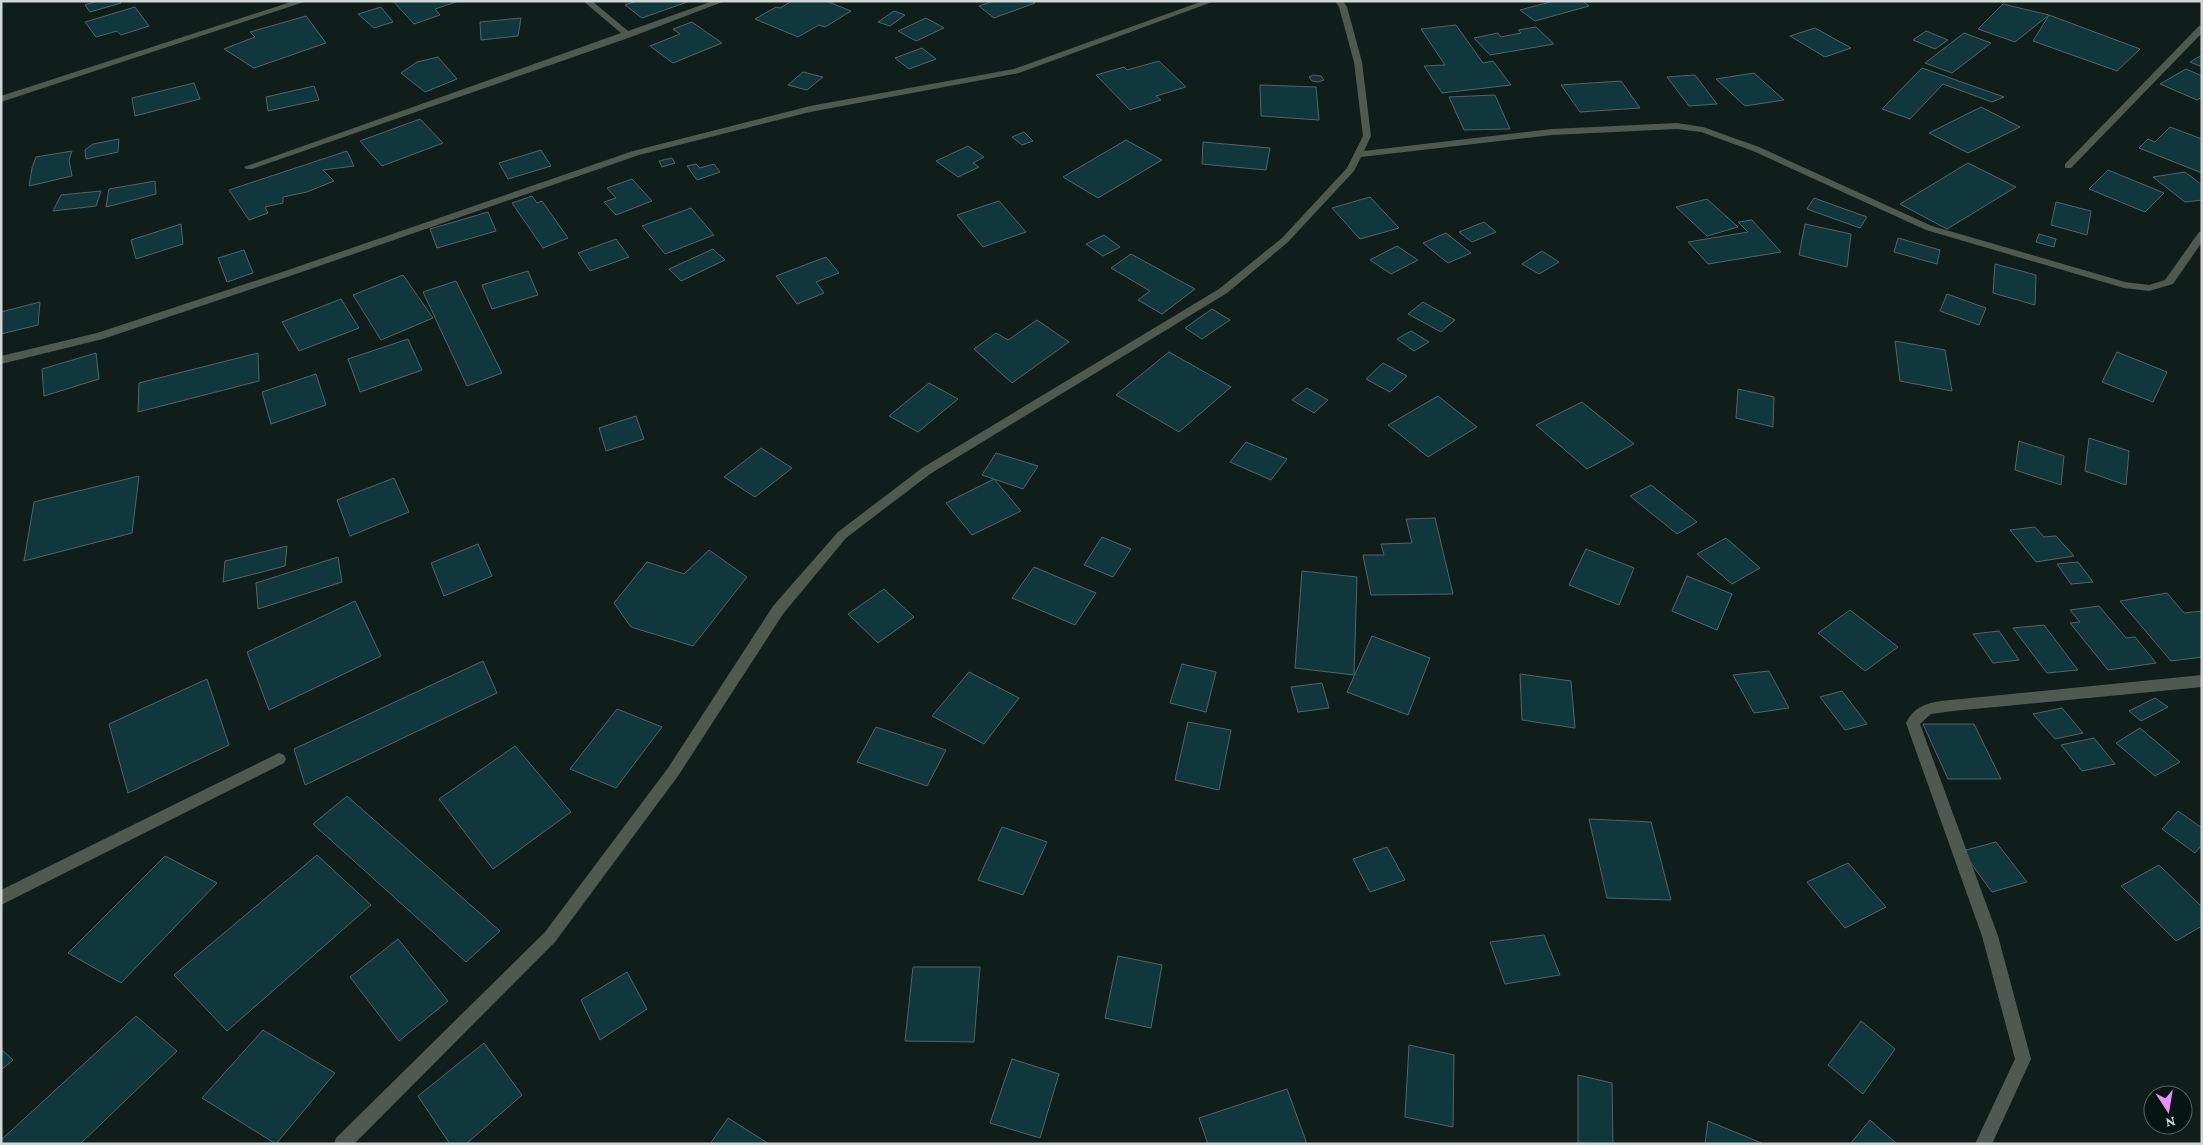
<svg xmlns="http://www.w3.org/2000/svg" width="2203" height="1145" font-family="'Crimson Pro',serif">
	<rect width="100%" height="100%" fill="#101e1b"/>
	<!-- building -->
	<path fill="#0f373c" stroke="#536466" d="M97,1H120L121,3L90,12L85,5Z
		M393,1H459L435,9L440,15L414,24Z
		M636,1H690L642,18L625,5Z
		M792,1H826L851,11L825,27L819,25L798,37L755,19L776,7L780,8Z
		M993,1H1032L1035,3L994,18L979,6Z
		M1554,1H1583L1589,6L1535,21L1520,10Z
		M2003,4L2049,15L2015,42L1978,29Z
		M135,7L149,26L121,35L117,31L96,37L85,22Z
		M381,7L393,22L374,28L358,14Z
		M894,11L905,15L890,26L878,22Z
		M2049,15L2140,49L2117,71L2033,41Z
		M306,16L326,43L254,68L224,49L255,37L250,32Z
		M521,18L518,36L481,40L480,22Z
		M926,18L944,28L916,41L898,31Z
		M692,22L722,43L673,63L650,46L680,34L673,29Z
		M1456,25L1483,63L1493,61L1511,85L1442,93L1424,66L1445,65L1421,29Z
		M1536,27L1554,44L1490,55L1474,38L1498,33L1501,37L1521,33L1518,30Z
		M1815,28L1851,48L1825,57L1790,36Z
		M1926,31L1948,40L1935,49L1913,40Z
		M1964,33L1991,43L1952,73L1925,63Z
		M922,48L936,59L909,69L895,58Z
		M2202,55V67L2190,62Z
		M438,57L457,79L425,92L401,73L417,62Z
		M1159,61L1186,87L1156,96L1161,100L1130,110L1096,75L1124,67L1127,70Z
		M1922,68L2004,97L1992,102L1943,84L1910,119L1882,109Z
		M2186,69L2202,76V97L2197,100L2160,84Z
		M803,72L823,77L807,90L788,85Z
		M1754,73L1784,100L1745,106L1716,79Z
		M1313,75L1321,76L1324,80L1318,82L1312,81L1309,77Z
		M1695,75L1717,104L1689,106L1667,77Z
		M1621,81L1640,108L1580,112L1561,85Z
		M194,83L200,99L135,116L132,98Z
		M1260,85L1316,87L1319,120L1261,116Z
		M314,86L319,100L268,111L266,97Z
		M1495,95L1510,129L1464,130L1449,97Z
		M1981,107L2020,127L1968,153L1929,133Z
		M420,119L443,143L382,166L360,141Z
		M2170,127L2202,139V173L2139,148L2148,139L2155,142Z
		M1024,132L1033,141L1022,145L1012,137Z
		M119,139L118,152L86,159L85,150L93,144Z
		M1126,140L1162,160L1098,198L1063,177Z
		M1203,142L1270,148L1266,170L1202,164Z
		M968,146L984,157L973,163L979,167L958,177L936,161Z
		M541,150L551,166L508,179L499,163Z
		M72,151L69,160L72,176L29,186L32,168L36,157Z
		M347,151L354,166L323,170L334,181L307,192L283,197V203L265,207L268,213L249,220L229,190Z
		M672,158L675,163L662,167L659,161Z
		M1968,163L2016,187L1947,229L1900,204Z
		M696,164L700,168L714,164L720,172L697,180L687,166Z
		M2108,170L2164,193L2145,212L2089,189Z
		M2185,172L2202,185V200L2185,202L2153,177Z
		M632,179L652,201L616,215L604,202L616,198L607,188Z
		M155,181L156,194L106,207L109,189Z
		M101,191L96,206L53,211L61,195Z
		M532,196L537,203L542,201L568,238L543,248L512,203Z
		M1370,197L1399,228L1360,239L1332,208Z
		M1814,198L1867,217L1860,228L1807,209Z
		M1707,199L1738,227L1707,236L1676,207Z
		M999,201L1026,232L983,247L957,215Z
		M2056,202L2091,211L2087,235L2051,225Z
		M691,208L714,235L665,254L642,226Z
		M488,212L496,231L437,248L430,229Z
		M1752,220L1781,252L1708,264L1688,242L1748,232L1738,222Z
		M1484,222L1496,232L1472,242L1459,232Z
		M181,224L183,244L136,259L131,240Z
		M1805,224L1851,234L1847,267L1799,255Z
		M1446,233L1471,253L1448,263L1423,243Z
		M2039,234L2056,239L2054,247L2036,242Z
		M1104,235L1120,247L1103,256L1086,244Z
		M1898,238L1940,250L1937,264L1894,252Z
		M616,239L629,257L590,271L578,253Z
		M1397,246L1418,260L1391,274L1370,260Z
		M713,249L725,260L681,281L669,269Z
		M244,250L253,273L227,282L218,258Z
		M1542,251L1559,262L1539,274L1522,264Z
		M1131,254L1195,289L1162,314L1138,300L1150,291L1111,268Z
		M826,257L839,273L816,282L824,293L797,304L776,276Z
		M1995,264L2036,275L2035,305L1993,293Z
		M528,271L538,295L492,309L482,285Z
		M403,275L433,318L381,340L353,295Z
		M456,281L502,373L467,386L423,292Z
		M1947,294L1986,308L1979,325L1940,311Z
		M341,299L359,328L299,351L282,322Z
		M40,302L38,325L1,334V312Z
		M1423,302L1455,320L1441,332L1408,314Z
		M1212,309L1230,320L1202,339L1185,328Z
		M1037,320L1069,342L1012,383L974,349L996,333L1008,340Z
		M1411,331L1429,342L1414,351L1397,339Z
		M408,339L422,370L360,392L348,359Z
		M1895,341L1945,350L1952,391L1900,381Z
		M1169,352L1231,387L1179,432L1116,395Z
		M2117,352L2167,372L2153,402L2102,382Z
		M96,353L99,379L44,396L42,369Z
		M258,353L259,381L138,412L139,383Z
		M1383,363L1407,376L1390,392L1366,379Z
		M316,374L326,405L271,424L262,392Z
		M929,383L958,399L918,432L889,416Z
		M1307,388L1328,400L1314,413L1292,400Z
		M1738,389L1774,397L1773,427L1736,418Z
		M1438,396L1477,427L1428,457L1388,425Z
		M1582,402L1634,444L1587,469L1536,425Z
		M636,416L644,439L606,451L599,428Z
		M2089,438L2129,451L2126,485L2085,471Z
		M2019,441L2064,456L2061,485L2015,470Z
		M1246,442L1287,459L1271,480L1230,462Z
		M761,448L792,468L755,497L724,477Z
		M996,453L1038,466L1023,489L982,475Z
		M139,476L132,533L24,561L34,502Z
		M394,478L409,512L350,536L337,500Z
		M994,479L1021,511L972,535L946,503Z
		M1651,485L1697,522L1677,534L1630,496Z
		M1435,518L1453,594L1371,595L1363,555H1384L1381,544L1412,543L1406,519Z
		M2035,527L2044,537L2056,536L2074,556L2036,562L2010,530Z
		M1102,537L1131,549L1113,577L1084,565Z
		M1726,538L1760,568L1732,584L1697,554Z
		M478,544L492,576L444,596L431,563Z
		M287,546L285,566L223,582L225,561Z
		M1586,549L1634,568L1619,605L1569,585Z
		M709,550L747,577L693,646L631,627L614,603L647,562L684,574Z
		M338,557L342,582L258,609L256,583Z
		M2078,562L2093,582L2071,584L2057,564Z
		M1034,567L1096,593L1075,625L1012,598Z
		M1302,571L1357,577L1354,675L1295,668Z
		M1687,576L1732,594L1717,630L1672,611Z
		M884,589L914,617L878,643L848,614Z
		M2167,593L2184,613L2202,611V657L2171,661L2120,601Z
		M355,601L381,656L269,710L247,652Z
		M2099,606L2126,638L2135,637L2156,663L2108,670L2070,623L2080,622L2070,610Z
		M1850,610L1898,647L1865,671L1818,633Z
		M2044,625L2078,670L2047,673L2013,628Z
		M1999,631L2019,660L1993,663L1973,634Z
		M1372,636L1430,658L1408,715L1347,692Z
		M483,661L497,693L305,785L294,749Z
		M1182,664L1216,672L1206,712L1170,703Z
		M1769,671L1789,708L1754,713L1733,675Z
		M969,672L1019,698L984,744L932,716Z
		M1520,674L1571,681L1575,728L1522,720Z
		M207,679L229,745L128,793L109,724Z
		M1322,683L1329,708L1298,712L1291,687Z
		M1842,691L1867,724L1845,730L1820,697Z
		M2155,698L2168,707L2141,721L2129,711Z
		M2062,708L2083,733L2055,739L2033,714Z
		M617,709L662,727L616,788L570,769Z
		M1188,722L1231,730L1219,790L1175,780Z
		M1923,724H1974L2001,779H1948Z
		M876,727L946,750L927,786L857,762Z
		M2140,728L2180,762L2155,776L2116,743Z
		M2094,738L2115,764L2082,771L2061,745Z
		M515,746L571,812L493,869L439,799Z
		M347,796L500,931L466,962L313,824Z
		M2178,811L2202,828V845L2195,853L2162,829Z
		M1589,819L1651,822L1671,900L1607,898Z
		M1002,827L1047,842L1023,895L978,880Z
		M1996,842L2027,882L1992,892L1962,851Z
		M1387,847L1405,880L1370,892L1353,859Z
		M317,855L371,905L227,1031L174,975Z
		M165,856L217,883L121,983L68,953Z
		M1848,863L1886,907L1845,928L1807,882Z
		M2159,865L2202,907V926L2176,941L2121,886Z
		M1544,935L1560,975L1505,984L1490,942Z
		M398,939L448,1001L399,1041L350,977Z
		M1118,956L1162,965L1151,1028L1105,1018Z
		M913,967H980L974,1042L905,1041Z
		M627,972L647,1009L600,1040L581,1000Z
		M136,1016L177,1051L80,1144H1V1140Z
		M1861,1021L1895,1049L1863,1094L1828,1065Z
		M263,1030L335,1073L276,1144L202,1098Z
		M484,1043L522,1095L466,1144H450L418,1096Z
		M1409,1045L1454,1055L1453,1127L1405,1117Z
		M1,1049L13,1060L1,1070Z
		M1012,1059L1059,1074L1040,1138L990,1123Z
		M1578,1075L1612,1083L1613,1144L1578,1143Z
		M1287,1089L1307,1144H1208L1199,1118Z
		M728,1118L769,1144H710Z
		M1870,1120L1897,1144H1850Z
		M1708,1121L1764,1144H1705Z"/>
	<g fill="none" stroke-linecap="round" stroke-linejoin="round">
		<!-- minor -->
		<path fill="#4e5951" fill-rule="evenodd" d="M294,1H307L1,102V96Z
			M583,1H592L628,31L713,1H725L631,37L252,169H246L244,167L621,33Z
			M1203,1H1215L1019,73L810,112L639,155L293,275L103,339L1,364V356L97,333L285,271L633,151L810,106L1014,69Z
			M1335,1H1343L1347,7L1362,62L1371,136L1364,151L1552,129L1677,123L1703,127L1759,147L1932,226L2125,282L2149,285L2165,280L2199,232L2202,231V242L2173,284L2149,291L2124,288L1926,230L1753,151L1701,132L1677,129L1552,135L1361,157L1354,171L1288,242L1227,293L930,474L846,538L783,614L678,776L555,942L354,1144H334L336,1138L545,932L668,768L773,606L838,532L922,468L1219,289L1282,238L1347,168L1363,136L1354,62L1339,7Z
			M2199,26H2202V33L2071,168H2065V164Z
			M2202,675V687L1953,711L1931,714L1920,724L1998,936L2031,1059L1992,1144H1975L2015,1059L1982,936L1906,723C1913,708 1925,703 1941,701Z
			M279,753L284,755L286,759L284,763L1,905V890Z"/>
	</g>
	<!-- border -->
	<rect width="2203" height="1145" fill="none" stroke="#cfd8d6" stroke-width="5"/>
	<!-- north arrow -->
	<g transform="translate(2168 1110) rotate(168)"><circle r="24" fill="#071512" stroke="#576360"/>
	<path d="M0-4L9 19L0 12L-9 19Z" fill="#eb8dfc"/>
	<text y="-8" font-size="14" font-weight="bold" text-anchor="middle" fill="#cfd8d6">N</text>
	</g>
</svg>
